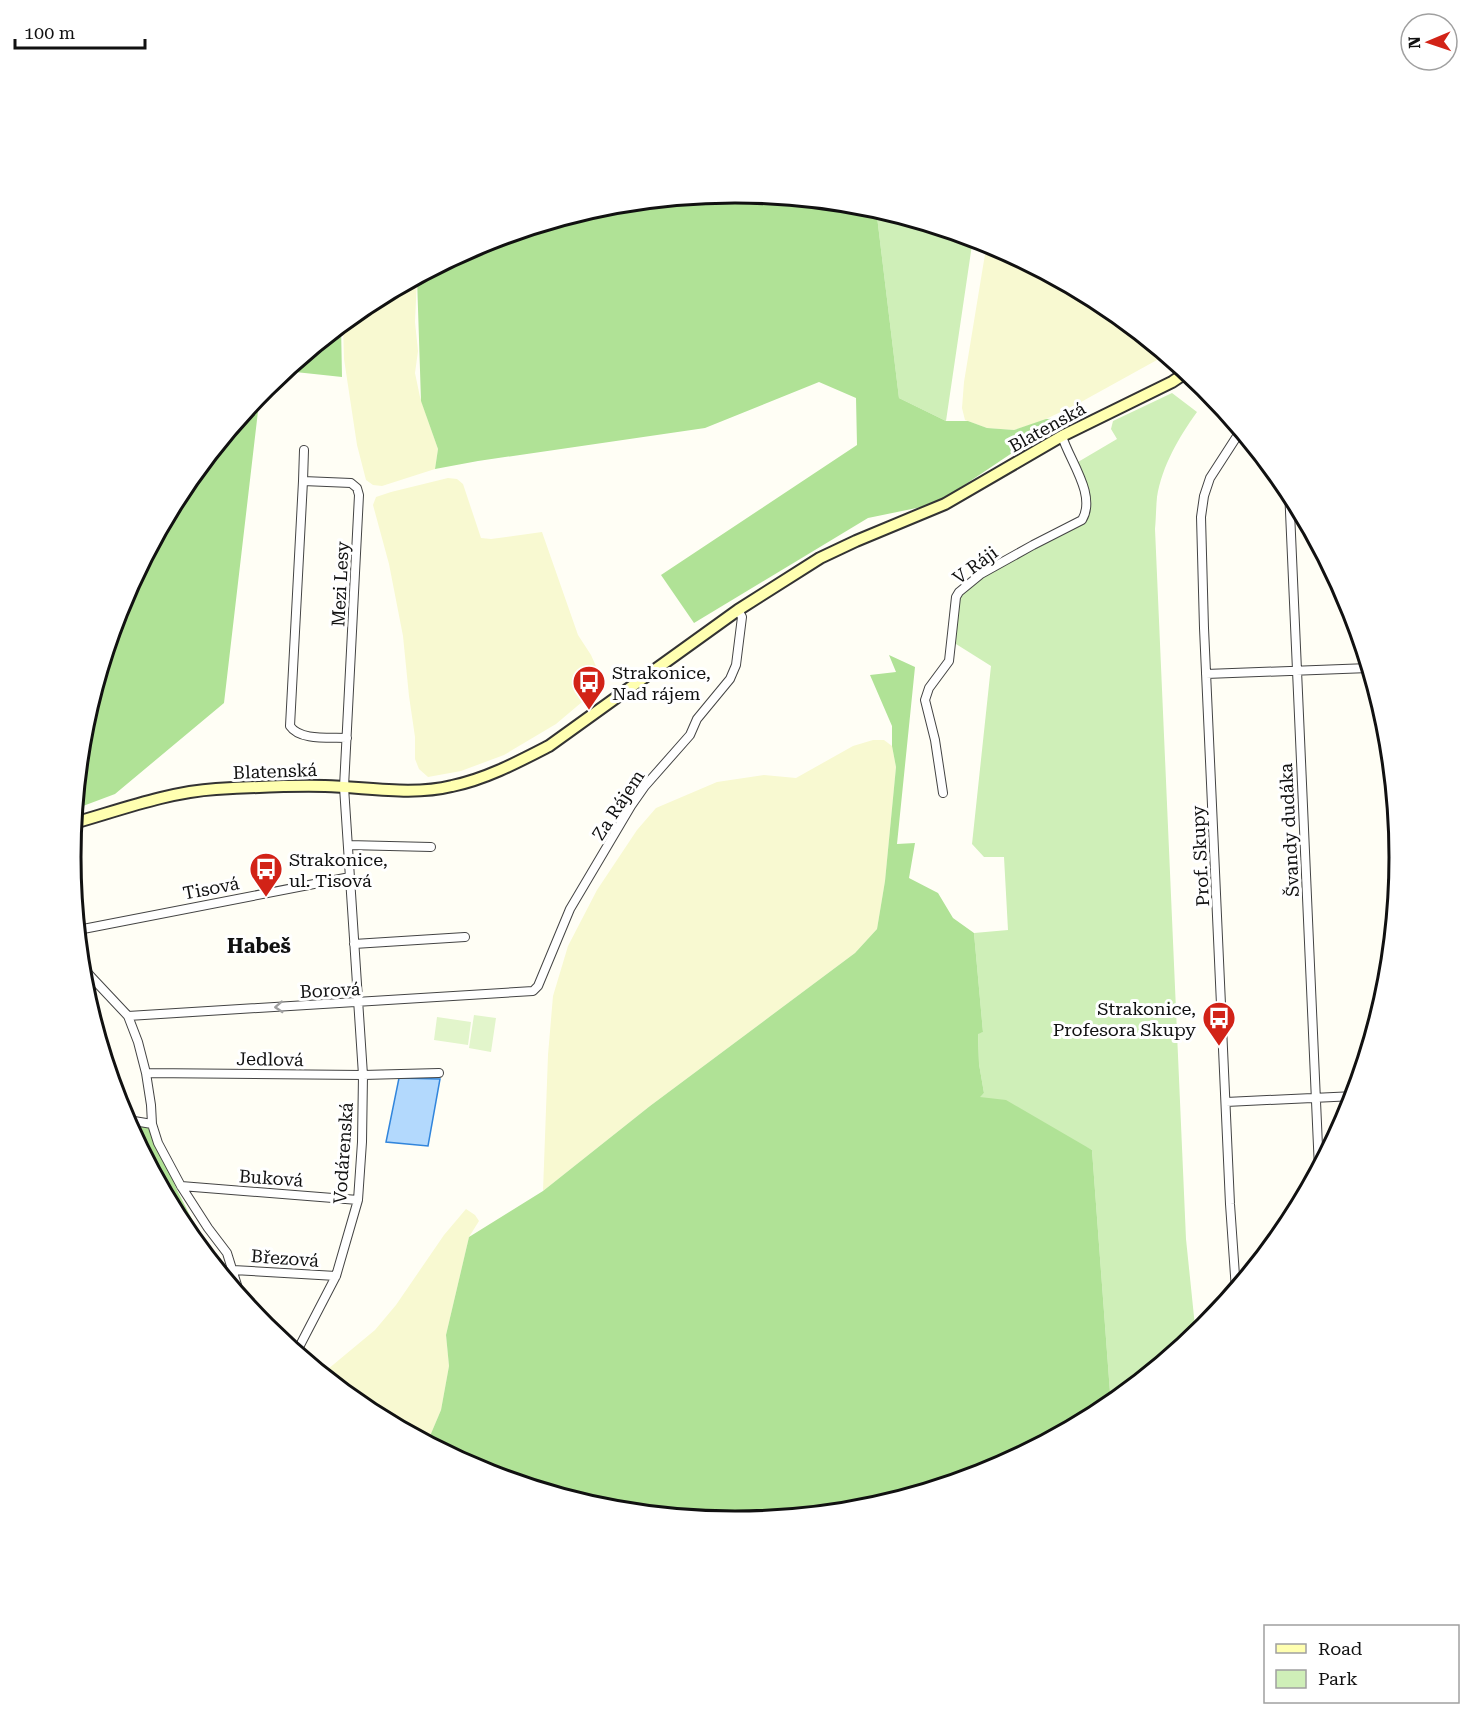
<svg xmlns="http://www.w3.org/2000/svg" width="1471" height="1715" font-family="'Roboto Serif',serif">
	<rect width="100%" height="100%" fill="#fffef5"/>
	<!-- farmland -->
	<path fill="#f8f9d1" d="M987,242L1105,305L1166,355L1081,402L1042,421L1014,430L987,428L965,420L962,408L964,382Z
		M417,278L415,322L418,351L415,373L420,397L438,449L435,469L382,486L373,485L366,480L357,445L344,359L343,324L366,304Z
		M448,478L457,479L463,484L481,538L491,539L542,532L578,635L591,655L599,673L595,691L556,724L504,755L461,771L428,777L419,769L415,759V737L409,696L403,636L389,564L373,505L376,497L391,492Z
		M873,740H884L892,746L896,767L885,881L877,929L855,953L650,1106L543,1191L548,1055L553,996L568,946L597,890L637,830L656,808L717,782L764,775L796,778L853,746Z
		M466,1209L475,1215L479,1221L469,1237L446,1335L449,1366L441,1410L427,1443L366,1410L322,1374L375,1330L396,1305L444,1235Z"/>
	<!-- green -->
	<path fill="#cfefb8" d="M876,208L973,238L946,421L899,398Z
		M1172,393L1197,412C1179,437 1162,466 1157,497C1156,507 1156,519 1155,529L1186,1239L1196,1336L1111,1406L1092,1150L979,1097L984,1093L979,1064L978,1033L983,1032L974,933L1008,930L1004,857H984L972,844L991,666L956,644L957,593L966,584L1084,519L1090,504L1073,454L1078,462L1117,439L1111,429L1113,421Z"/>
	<!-- forest -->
	<path fill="#b0e296" d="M736,193L866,205L876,208L899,398L946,421H968L987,428L1014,430L1046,419L1071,418L1018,449L936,504L868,518L694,623L661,575L857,445L856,398L819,382L705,428L478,461L435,469L438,449L421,401L417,278L481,243L606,205Z
		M341,325L342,377L286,371Z
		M260,394L224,703L115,794L75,809L83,727L121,603L183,488Z
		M889,655L915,667L897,844L915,843L909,878L938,893L953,918L974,933L983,1032L978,1034L979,1064L984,1093L980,1097L1006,1100L1092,1150L1111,1406L990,1472L865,1510L735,1522L605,1510L481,1472L427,1443L441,1410L449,1366L446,1335L469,1237L543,1191L650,1106L855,953L877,929L885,881L896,767L892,746V726L870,675L896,672Z
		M123,1115L150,1127L177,1190L203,1241L200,1248L182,1227Z"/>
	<!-- pitch -->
	<path fill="#e2f5cb" d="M474,1015L496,1018L491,1052L469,1048Z
		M437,1017L471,1022L468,1045L434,1040Z"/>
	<!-- water -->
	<path fill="#b3d9fd" stroke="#3185dc" stroke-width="1.5" d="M399,1078L440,1079L428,1146L386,1142Z"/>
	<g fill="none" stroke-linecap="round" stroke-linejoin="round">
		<!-- street casing -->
		<g stroke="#444" stroke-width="10">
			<path id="street" d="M303,481L304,450
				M1289,489L1319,1169
				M1206,674L1369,668
				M943,793L935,740L925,700L929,688L949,661L956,597L959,592L981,574L1033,545L1082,520C1097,495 1069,460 1062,436
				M348,845L431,847
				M1392,882L1396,871L1392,774
				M78,930L350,877
				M354,944L465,937
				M81,966L128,1016L138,1042L146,1073L151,1105L152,1124L158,1143L181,1186L208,1228L227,1253L241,1298
				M128,1016L533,991L538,986L570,909L631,806L645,786L690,735L697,719L730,679L736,665L742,617L738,610
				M146,1073L363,1075L439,1073
				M1226,1102L1355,1096
				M123,1116L134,1121L152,1124
				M181,1186L358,1200
				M233,1270L336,1276
				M1236,1290L1230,1204L1204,628L1201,517L1204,496L1210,478L1241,430
				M296,1353L336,1276L358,1200L362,1142L363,1075L344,787L359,495L357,488L351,483L303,481L290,726C300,741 330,737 347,738"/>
		</g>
		<!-- secondary casing -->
		<g stroke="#333" stroke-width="14">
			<path id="secondary" d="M74,823C120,810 168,792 216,789C252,787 289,785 325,786C366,787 412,796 452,786C486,779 518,762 549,746L738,610L820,558L856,541L945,504L1062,436L1172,382L1187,372"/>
		</g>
		<!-- street -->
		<use href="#street" stroke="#fff" stroke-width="8"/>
		<!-- secondary -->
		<use href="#secondary" stroke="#ffffb0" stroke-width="10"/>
	</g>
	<!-- one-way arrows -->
	<defs><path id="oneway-chevron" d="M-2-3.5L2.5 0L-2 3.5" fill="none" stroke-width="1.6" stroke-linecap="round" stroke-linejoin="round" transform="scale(1.5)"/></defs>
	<use stroke="#a0a0a0" href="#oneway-chevron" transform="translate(279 1007) rotate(177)"/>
	<!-- icons -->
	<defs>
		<g id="bus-pin" transform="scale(1.725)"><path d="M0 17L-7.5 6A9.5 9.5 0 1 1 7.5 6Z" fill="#d22317" stroke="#fff"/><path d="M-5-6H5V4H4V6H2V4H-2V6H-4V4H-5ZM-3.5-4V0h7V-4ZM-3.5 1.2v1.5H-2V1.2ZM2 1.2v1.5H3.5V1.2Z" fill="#fff"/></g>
	</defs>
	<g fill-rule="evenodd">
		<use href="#bus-pin" x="589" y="682"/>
		<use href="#bus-pin" x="266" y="869"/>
		<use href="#bus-pin" x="1219" y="1018"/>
	</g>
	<g text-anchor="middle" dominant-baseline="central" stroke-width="6" stroke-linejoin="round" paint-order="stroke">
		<!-- street labels -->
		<g font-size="18" fill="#111" stroke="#fff">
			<text transform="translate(1047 427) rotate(-29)">Blatenská</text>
			<text transform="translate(975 565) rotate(-36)">V Ráji</text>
			<text transform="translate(340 584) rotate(-87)">Mezi Lesy</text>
			<text transform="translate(275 771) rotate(-2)">Blatenská</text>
			<text transform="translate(618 805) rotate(-57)">Za Rájem</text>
			<text transform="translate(1289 830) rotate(-93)">Švandy dudáka</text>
			<text transform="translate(1200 856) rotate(-93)">Prof. Skupy</text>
			<text transform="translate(211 888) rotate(-11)">Tisová</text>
			<text transform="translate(330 990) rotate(-3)">Borová</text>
			<text transform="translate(270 1059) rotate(1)">Jedlová</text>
			<text transform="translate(343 1153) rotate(-86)">Vodárenská</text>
			<text transform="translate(271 1178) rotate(4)">Buková</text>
			<text transform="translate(285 1258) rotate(4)">Březová</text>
		</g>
		<!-- poi labels -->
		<g font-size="18" fill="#111" stroke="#fff" text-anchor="start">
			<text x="612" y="672">Strakonice,<tspan x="612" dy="21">Nad rájem</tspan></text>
			<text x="289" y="859">Strakonice,<tspan x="289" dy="21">ul. Tisová</tspan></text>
			<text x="1196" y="1008" text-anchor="end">Strakonice,<tspan x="1196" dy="21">Profesora Skupy</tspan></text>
		</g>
		<!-- neighbourhood labels -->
		<g font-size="20" font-weight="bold" fill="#111" stroke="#fff">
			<text x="259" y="946">Habeš</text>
		</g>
	</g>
	<!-- crop -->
	<path d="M0 0H1471V1715H0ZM81 857a654 654 0 1 1 1308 0a654 654 0 1 1-1308 0Z" fill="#fff" fill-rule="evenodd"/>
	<path fill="none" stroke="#111" stroke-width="3" d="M81 857a654 654 0 1 1 1308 0a654 654 0 1 1-1308 0Z"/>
	<!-- legend -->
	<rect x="1264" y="1625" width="195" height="78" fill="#ffffff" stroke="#a0a0a0" stroke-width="1.5"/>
	<rect x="1276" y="1644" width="30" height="9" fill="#ffffb0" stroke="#a0a0a0" stroke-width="1.5"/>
	<text x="1318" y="1655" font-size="18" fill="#111111">Road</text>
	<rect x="1276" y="1670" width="30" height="18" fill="#cfefb8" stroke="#a0a0a0" stroke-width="1.5"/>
	<text x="1318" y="1685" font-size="18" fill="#111111">Park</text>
	<!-- north arrow -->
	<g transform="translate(1429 42) rotate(268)"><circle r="28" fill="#ffffff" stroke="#a0a0a0" stroke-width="1.5"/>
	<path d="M0-4.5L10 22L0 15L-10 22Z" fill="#d22317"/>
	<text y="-9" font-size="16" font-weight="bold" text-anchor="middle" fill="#111111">N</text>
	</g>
	<!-- scale -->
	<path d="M15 39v9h130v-9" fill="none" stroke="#111111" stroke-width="3"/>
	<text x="24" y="39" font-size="18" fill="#111111" stroke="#ffffff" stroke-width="4.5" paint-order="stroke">100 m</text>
</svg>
